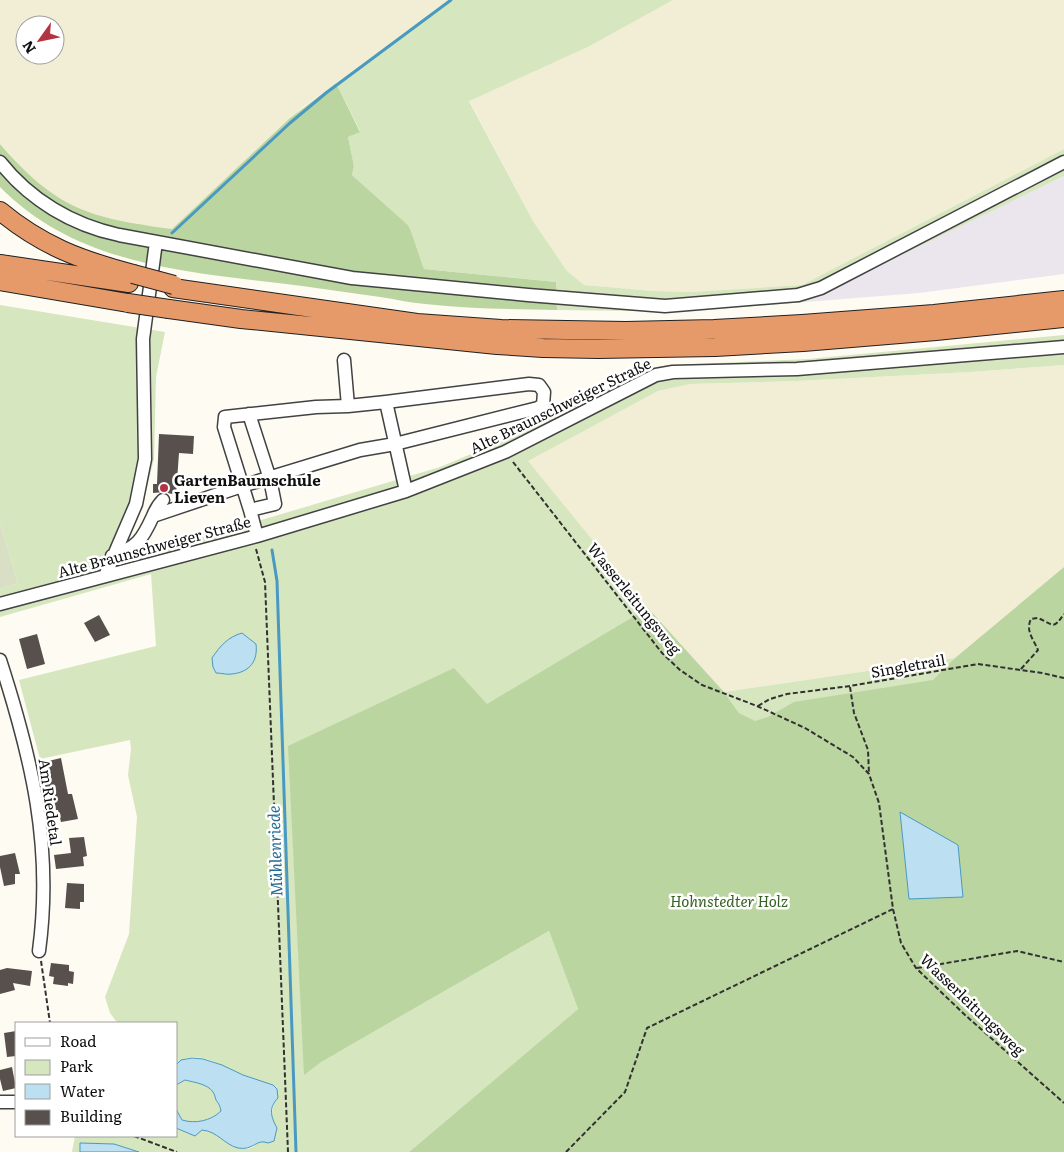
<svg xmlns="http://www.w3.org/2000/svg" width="1064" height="1152" font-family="Literata,serif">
	<rect width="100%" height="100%" fill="#fefbf3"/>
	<!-- industrial -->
	<path fill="#ebe5ed" d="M1064,176V274L919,293L805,302Z"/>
	<!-- farmland -->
	<path fill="#f2eed5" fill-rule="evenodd" d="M0,0H448L303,107L172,229L126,223L100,216L84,211L65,202L49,193L33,180L0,144ZM25,25H55V55H25Z
		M673,0H1064V149L802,285L691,292L653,291L584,285L567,271L533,221L469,100L588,47Z
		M1064,365V567L955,658L724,692L648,608L527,461L658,391L690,384L796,381L971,372Z"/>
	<!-- green -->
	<path fill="#d6e6bf" d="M448,0H673L588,47L469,101L533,221L567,271L584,285L653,291L691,292L802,285L1064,149V176L805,302L744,307L632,311L557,310L556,282L424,269L411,231L408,225L352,175L354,166L348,137L360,131L336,83Z
		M0,305L165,332L156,377L154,459L143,504L125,545L130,559L440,467L502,441L651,368L669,365L808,359L1064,335V365L971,372L796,381L690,384L658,391L528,461L648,608L628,621L739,713L724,692L955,658L948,666L1064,1088L564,916L333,1055L549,931L578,1009L409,1152H139L114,1144L81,1143L80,1152H72L75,1136H176V1128L188,1133H197L202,1130H209L238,1148L248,1149L253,1147L258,1142L263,1141L277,1128C268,1113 273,1115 274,1101C274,1096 273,1090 272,1085C262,1083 252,1079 242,1075C224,1067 193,1046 176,1065V1023H120L116,1021L110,1013L105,997L129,934L137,817L128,775L131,749L130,740L40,759L19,680L156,646L151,574L0,617V589L18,583L0,523Z
		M184,1080C193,1082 208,1084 213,1092C215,1095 215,1098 216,1100C218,1104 220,1106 221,1111C211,1121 195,1124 182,1120L176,1109V1086Z"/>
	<!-- forest -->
	<path fill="#bbd5a0" d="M336,83L360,132L348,137L354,166L352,175L408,225L411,231L424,269L556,282L557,310C513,309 469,309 425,304C410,303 395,299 380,297C354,293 328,290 302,286C195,272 81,269 0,187V144C56,209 89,218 172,229L289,119Z
		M1064,567V1152H409L578,1009L549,931L321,1062L304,1075L288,746L454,668L487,704L648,608L724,692L739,713L755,721L768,717L794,702L933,680L955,658Z"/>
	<!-- cemetery -->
	<path fill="#d8dfc5" d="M0,523L18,583L0,589Z"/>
	<!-- water -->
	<path fill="#bce0f1" stroke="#4a99c0" d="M242,633L256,644C258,661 250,672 232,674C227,675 222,673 216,673L213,667L212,658C220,646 228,637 242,633Z
		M900,812L958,845L963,897L909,899Z
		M192,1058L203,1059L222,1065L243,1075L273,1085L277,1089L278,1098C268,1108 271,1117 277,1128L274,1141L268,1143C256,1138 254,1151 238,1148C225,1145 217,1131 202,1130L195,1136L176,1128V1109L182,1120C195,1124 211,1121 221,1111C220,1106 219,1104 216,1100C215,1097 215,1095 213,1092C208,1084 193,1082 185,1080L176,1085V1065L181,1060Z
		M80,1143L114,1144L139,1152H80Z"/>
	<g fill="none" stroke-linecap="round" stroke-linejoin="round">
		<!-- stream -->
		<path stroke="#4a99c0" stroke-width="3" d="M172,233L290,123L326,93L451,0
			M272,550L277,581L296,1152"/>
	</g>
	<!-- building -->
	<path fill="#57504d" d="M159,434L194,436L193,454L179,453L176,495L164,492L153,493V484H157Z
		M99,615L110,635L95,642L84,623Z
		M37,634L45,664L27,669L19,639Z
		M61,758L68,794H72L78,819L61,822L58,810H56L53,792L47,794L40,763Z
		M84,837L87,856L83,857L84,866L56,869L54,855L71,853L69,838Z
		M15,853L20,874H15V884L4,886L0,867V856Z
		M67,883L84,884V902H80V909L65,908Z
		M51,963L69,965V971L74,972L73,984L68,983V986L53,984L54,977L49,976Z
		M7,968L32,971L30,986L13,983L15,990L0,994V970Z
		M16,1031V1056L7,1057L4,1033Z
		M12,1067L16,1088L3,1091L0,1079V1070Z"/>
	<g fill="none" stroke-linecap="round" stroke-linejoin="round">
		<!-- minor casing -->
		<g stroke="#424242" stroke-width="15">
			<path id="minor" d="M0,162C30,200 72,225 119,235L352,278L528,295L665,306L798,295L821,288L1064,162
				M344,360L348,406
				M386,402L406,491
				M249,414L270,479L275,504L250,510L257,536
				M153,516L242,486L360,450L395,444L538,408L543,405L544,392L539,385L529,384L386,402L348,406L316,407L225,417L224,427L250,510
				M112,556C137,548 142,540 153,516C156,509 157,506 163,500
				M105,576L136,504L145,459L143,339L156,242
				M0,604L257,536L406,491L505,452L656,375L673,372L797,369L1064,347
				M0,660C32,759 53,847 39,951
				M0,1102H16"/>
		</g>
		<!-- highway casing -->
		<g stroke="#202020" stroke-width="20">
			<path id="highway" d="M0,211C42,246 81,260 133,274
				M0,264L129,283
				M0,281L128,303
				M173,288L417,323L501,329L626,331L714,329L802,324L934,314L1064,300
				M169,309L241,319L497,345L543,348L598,349L715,347L803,342L936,331L1064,318"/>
		</g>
		<!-- path -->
		<path stroke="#313131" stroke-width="2" stroke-dasharray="5 2.5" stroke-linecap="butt" d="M513,462L662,653L680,670L702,685L757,706L805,728L853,757L869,774L879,803L893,909L901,943L916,968L964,1014L1064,1103
			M256,549L265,582L288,1152
			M1021,669L1038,650C1034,640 1025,631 1031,619L1038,618C1054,625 1053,630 1064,614
			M850,687L854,713L868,750L869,774
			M758,706L770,699L787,694L850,686L978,664L1042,673L1064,678
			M41,961L50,1023
			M917,968L1017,951L1064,962
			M134,1136L177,1152
			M566,1152L625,1092L647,1028L893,909"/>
		<!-- minor -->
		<use href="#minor" stroke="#fff" stroke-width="12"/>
		<!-- highway -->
		<use href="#highway" stroke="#e69a69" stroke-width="18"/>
		<!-- highway-bridge casing -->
		<g stroke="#202020" stroke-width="20" stroke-linecap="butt">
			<path id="highway-bridge" d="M133,274L174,285
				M128,303L169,309"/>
		</g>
		<!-- highway-bridge -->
		<use href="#highway-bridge" stroke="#e69a69" stroke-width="18"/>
	</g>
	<!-- markers -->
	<circle fill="#b23443" stroke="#fff" stroke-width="2" cx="164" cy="488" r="5"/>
	<g text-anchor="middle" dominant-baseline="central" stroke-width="5" stroke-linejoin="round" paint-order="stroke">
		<!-- street labels -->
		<g font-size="15" fill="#0f0f0f" stroke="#fff">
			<text transform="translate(560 405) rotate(-26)">Alte Braunschweiger Straße</text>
			<text transform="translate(154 546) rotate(-15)">Alte Braunschweiger Straße</text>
			<text transform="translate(635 598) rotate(51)">Wasserleitungsweg</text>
			<text transform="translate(908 665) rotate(-10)">Singletrail</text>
			<text transform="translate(51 802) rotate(82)">Am Riedetal</text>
			<text transform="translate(973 1004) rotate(44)">Wasserleitungsweg</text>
		</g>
		<!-- poi labels -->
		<g font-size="15" font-weight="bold" fill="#0f0f0f" stroke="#fff" text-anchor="start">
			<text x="174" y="479">GartenBaumschule<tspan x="174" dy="17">Lieven</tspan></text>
		</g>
		<!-- park labels -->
		<g font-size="15" font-style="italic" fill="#366125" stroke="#fff">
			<text x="729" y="900">Hohnstedter Holz</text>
		</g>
		<!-- water labels -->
		<g font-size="16" font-style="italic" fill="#246c96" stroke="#fff">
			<text transform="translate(274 851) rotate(-92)">Mühlenriede</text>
		</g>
	</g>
	<!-- legend -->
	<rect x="15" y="1022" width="162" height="115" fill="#ffffff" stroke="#9f9f9f"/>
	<rect x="25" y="1038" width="25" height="8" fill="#ffffff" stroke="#9f9f9f"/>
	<text x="60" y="1047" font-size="15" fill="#0f0f0f">Road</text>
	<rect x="25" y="1060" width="25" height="15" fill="#d6e6bf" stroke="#9f9f9f"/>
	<text x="60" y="1072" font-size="15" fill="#0f0f0f">Park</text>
	<rect x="25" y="1084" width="25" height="15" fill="#bce0f1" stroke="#9f9f9f"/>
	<text x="60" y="1097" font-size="15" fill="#0f0f0f">Water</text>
	<rect x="25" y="1110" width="25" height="15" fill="#57504d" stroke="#9f9f9f"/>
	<text x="60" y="1122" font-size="15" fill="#0f0f0f">Building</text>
	<!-- north arrow -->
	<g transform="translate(40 40) rotate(237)"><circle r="24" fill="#ffffff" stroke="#9f9f9f"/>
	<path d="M0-4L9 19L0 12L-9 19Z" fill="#b23443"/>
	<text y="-8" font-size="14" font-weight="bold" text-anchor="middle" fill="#0f0f0f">N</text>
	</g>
</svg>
